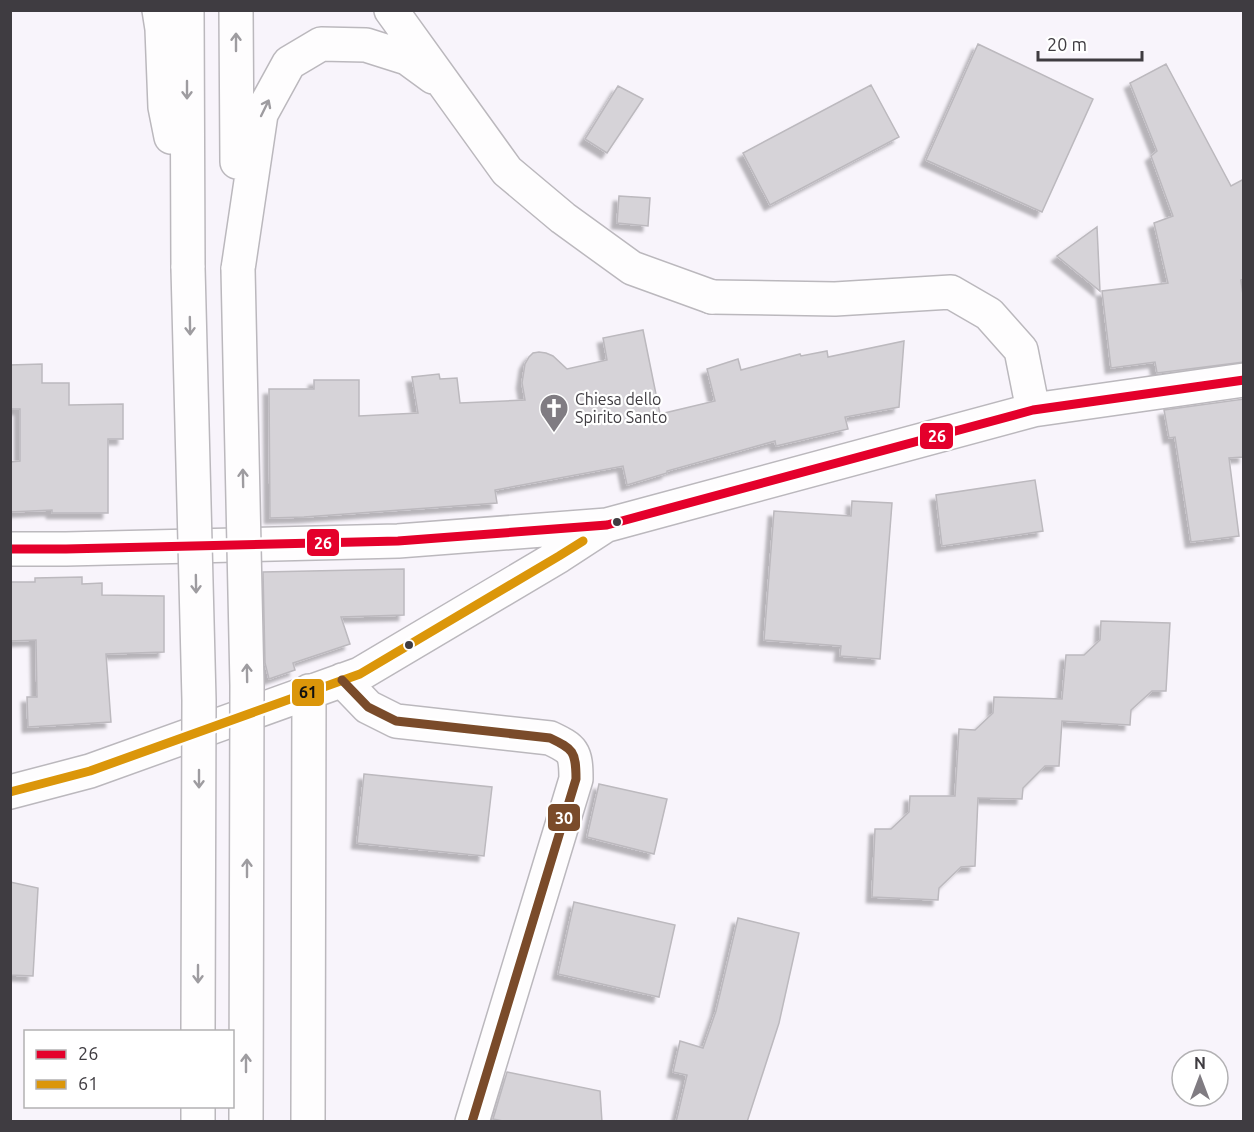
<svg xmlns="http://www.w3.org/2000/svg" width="1254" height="1132" font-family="Ubuntu,sans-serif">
	<defs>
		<filter id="shadow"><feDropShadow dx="-5.5" dy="5.5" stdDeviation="1.5" flood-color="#0004"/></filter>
	</defs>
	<rect width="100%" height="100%" fill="#f8f4fb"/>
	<!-- building -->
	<path fill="#d6d3d8" stroke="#bcb9be" stroke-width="1.5" filter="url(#shadow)" d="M978,44L1093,99L1042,212L926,160Z
		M1166,64L1231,186L1244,179V279L1241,280L1244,303V362L1157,373L1155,362L1111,368L1102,291L1168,283L1154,223L1173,216L1151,156L1157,151L1130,83Z
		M871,85L899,137L770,205L743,153Z
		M618,86L643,99L607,153L585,139Z
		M619,196L650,198L648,226L617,223Z
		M1097,227L1100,291L1057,256Z
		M643,330L660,414L715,401L707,369L738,359L741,370L800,354L801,356L827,351L828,357L904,341L899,407L845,417L848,429L776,446L775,441L667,471V473L627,485L623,466L495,490L497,503L304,517L270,518L269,389H314V380H359V416L418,413L412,377L439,374L440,379L457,378L460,403L525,400L522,383L525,364L529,357L533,353L539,352L546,353L553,356L567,369L607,360L603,338Z
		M42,364V383H69V405L123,404V439H108V513H52V510L10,512V462L20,461V409H10V365Z
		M1244,399V457L1229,458L1239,536L1191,542L1175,437L1169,438L1164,410Z
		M1035,480L1043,531L942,546L936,495Z
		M852,501L892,503L880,659L840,656L841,646L764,640L774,511L851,516Z
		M404,569V615L341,617L350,644L293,663L295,670L269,679L265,663L263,572Z
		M82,577V584L102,583V595L164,596V652L106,654L111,722L28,727L27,697H37L36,640L10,641V582H35V578Z
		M1101,621L1170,623L1166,691H1152L1131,710L1130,725L1062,721L1059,766H1045L1023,788L1022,799L978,798L975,866L961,867L939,888L938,900L872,897L875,829H891L909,812L910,796H955L959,729L975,730L993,713L994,697L1062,699L1066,655H1084L1100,640Z
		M364,774L492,787L484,856L357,843Z
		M599,784L667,799L654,854L587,837Z
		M10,882L38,888L33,976L10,975Z
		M574,902L675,925L659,997L558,974Z
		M738,918L799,933L779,1023L747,1122H676L687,1075L673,1072L680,1041L703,1048L716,1011Z
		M507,1072L600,1091L602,1122H508L493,1119Z"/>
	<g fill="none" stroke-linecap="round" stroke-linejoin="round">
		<!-- minor casing -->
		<g stroke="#bbb8bd" stroke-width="36">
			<path id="minor" d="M712,297L835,299L951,292L989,314L1021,350L1033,410
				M10,549H66L398,541L607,525L1033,410L1244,380
				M342,680L368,707L396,721L550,738C573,749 576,751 576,779L472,1122
				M10,792L90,771L360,674L559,556L605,526
				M308,1122L309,691"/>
		</g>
		<!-- highway casing -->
		<g stroke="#bbb8bd" stroke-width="36">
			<path id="highway" d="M159,10L162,29L165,107L171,137
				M187,10L188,268
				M236,10L237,162
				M391,10L507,171L563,218L632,268L712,297
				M238,269L261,114L289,63L321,44L366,45L407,58L433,77
				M198,1122V1106"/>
		</g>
		<!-- minor -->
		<use href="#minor" stroke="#fefdfe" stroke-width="33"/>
		<!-- highway -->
		<use href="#highway" stroke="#fefdfe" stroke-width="33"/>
		<!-- highway-bridge casing -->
		<g stroke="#bbb8bd" stroke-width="36" stroke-linecap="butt">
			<path id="highway-bridge" d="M188,268L199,700L198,1032
				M238,269L247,685L246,1122"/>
		</g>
		<!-- highway-bridge -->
		<use href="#highway-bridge" stroke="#fefdfe" stroke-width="33"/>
		<!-- bus-1 casing -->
		<g stroke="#fff" stroke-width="14">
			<path id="bus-1" d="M10,549H66L398,541L607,525L1033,410L1244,380"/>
		</g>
		<!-- bus-2 casing -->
		<g stroke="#fff" stroke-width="14">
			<path id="bus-2" d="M10,792L90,771L360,674L559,556L583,541"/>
		</g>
		<!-- bus-3 casing -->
		<g stroke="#fff" stroke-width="14">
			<path id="bus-3" d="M342,680L368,707L396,721L550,738C573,749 576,751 576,779L472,1122"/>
		</g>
		<!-- bus-1 -->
		<use href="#bus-1" stroke="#e4002b" stroke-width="9"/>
		<!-- bus-2 -->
		<use href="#bus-2" stroke="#db960a" stroke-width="9"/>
		<!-- bus-3 -->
		<use href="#bus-3" stroke="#7a4b2a" stroke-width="9"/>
	</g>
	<!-- one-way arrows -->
	<defs><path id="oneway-shaft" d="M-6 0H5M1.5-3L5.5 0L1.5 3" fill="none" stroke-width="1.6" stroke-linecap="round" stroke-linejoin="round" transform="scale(1.5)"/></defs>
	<g stroke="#9e9ca0">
		<use href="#oneway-shaft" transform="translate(236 42) rotate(-90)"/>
		<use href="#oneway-shaft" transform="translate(187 90) rotate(90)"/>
		<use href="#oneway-shaft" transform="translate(265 108) rotate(-64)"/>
		<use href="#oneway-shaft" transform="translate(190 326) rotate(89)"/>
		<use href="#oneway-shaft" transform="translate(243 478) rotate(-91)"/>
		<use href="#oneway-shaft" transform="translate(196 584) rotate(89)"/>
		<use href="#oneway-shaft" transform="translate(247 673) rotate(-91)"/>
		<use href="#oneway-shaft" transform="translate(199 779) rotate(90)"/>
		<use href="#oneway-shaft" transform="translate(247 868) rotate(-90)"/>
		<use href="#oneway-shaft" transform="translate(198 974) rotate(90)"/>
		<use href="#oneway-shaft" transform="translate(246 1063) rotate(-90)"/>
	</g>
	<!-- icons -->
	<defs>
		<g id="church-pin" transform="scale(1.5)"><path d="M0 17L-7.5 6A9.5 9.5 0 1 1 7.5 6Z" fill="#807c82" stroke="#fff"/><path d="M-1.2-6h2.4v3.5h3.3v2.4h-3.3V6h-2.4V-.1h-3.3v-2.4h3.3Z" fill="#fff"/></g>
	</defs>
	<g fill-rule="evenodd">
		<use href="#church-pin" x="554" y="408"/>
	</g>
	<!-- markers -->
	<g fill="#3f3c41" stroke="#fff" stroke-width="2">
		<circle cx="617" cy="522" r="5"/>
		<circle cx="409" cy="645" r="5"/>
	</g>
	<g text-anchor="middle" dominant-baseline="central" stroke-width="4.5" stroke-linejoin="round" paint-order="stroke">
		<!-- poi labels -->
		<g font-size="16" fill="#3f3c41" stroke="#fff" text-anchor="start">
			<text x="575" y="399">Chiesa dello<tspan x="575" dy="18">Spirito Santo</tspan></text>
		</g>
	</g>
	<g stroke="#fff" stroke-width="2">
		<rect x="919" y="422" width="35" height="28" rx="6" fill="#e4002b"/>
		<rect x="306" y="528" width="34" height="29" rx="6" fill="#e4002b"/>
		<rect x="291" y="678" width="34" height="29" rx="6" fill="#db960a"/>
		<rect x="547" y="803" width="34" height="29" rx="6" fill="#7a4b2a"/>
	</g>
	<g font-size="16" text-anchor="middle" font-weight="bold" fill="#fff">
		<text x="937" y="442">26</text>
		<text x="323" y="549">26</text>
		<text x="564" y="824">30</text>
	</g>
	<g font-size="16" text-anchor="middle" font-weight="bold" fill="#111">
		<text x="308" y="698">61</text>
	</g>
	<!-- border -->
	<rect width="1254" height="1132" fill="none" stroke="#3f3c41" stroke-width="24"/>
	<!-- legend -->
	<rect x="24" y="1030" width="210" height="78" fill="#ffffff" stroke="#b2b1b3" stroke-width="1.5"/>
	<rect x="36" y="1050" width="30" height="9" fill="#e4002b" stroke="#b2b1b3" stroke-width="1.5"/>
	<text x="78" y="1060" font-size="18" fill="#3f3c41">26</text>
	<rect x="36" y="1080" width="30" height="9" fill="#db960a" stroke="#b2b1b3" stroke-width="1.5"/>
	<text x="78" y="1090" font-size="18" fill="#3f3c41">61</text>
	<!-- north arrow -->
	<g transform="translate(1200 1078)"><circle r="28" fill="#ffffff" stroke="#b2b1b3" stroke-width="1.5"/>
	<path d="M0-4.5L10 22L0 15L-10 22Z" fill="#807c82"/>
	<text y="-9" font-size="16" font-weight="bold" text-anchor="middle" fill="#3f3c41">N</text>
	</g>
	<!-- scale -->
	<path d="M1038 51v9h104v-9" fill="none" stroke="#3f3c41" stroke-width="3"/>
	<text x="1047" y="51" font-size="18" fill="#3f3c41" stroke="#ffffff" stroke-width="4.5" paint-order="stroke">20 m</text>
</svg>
